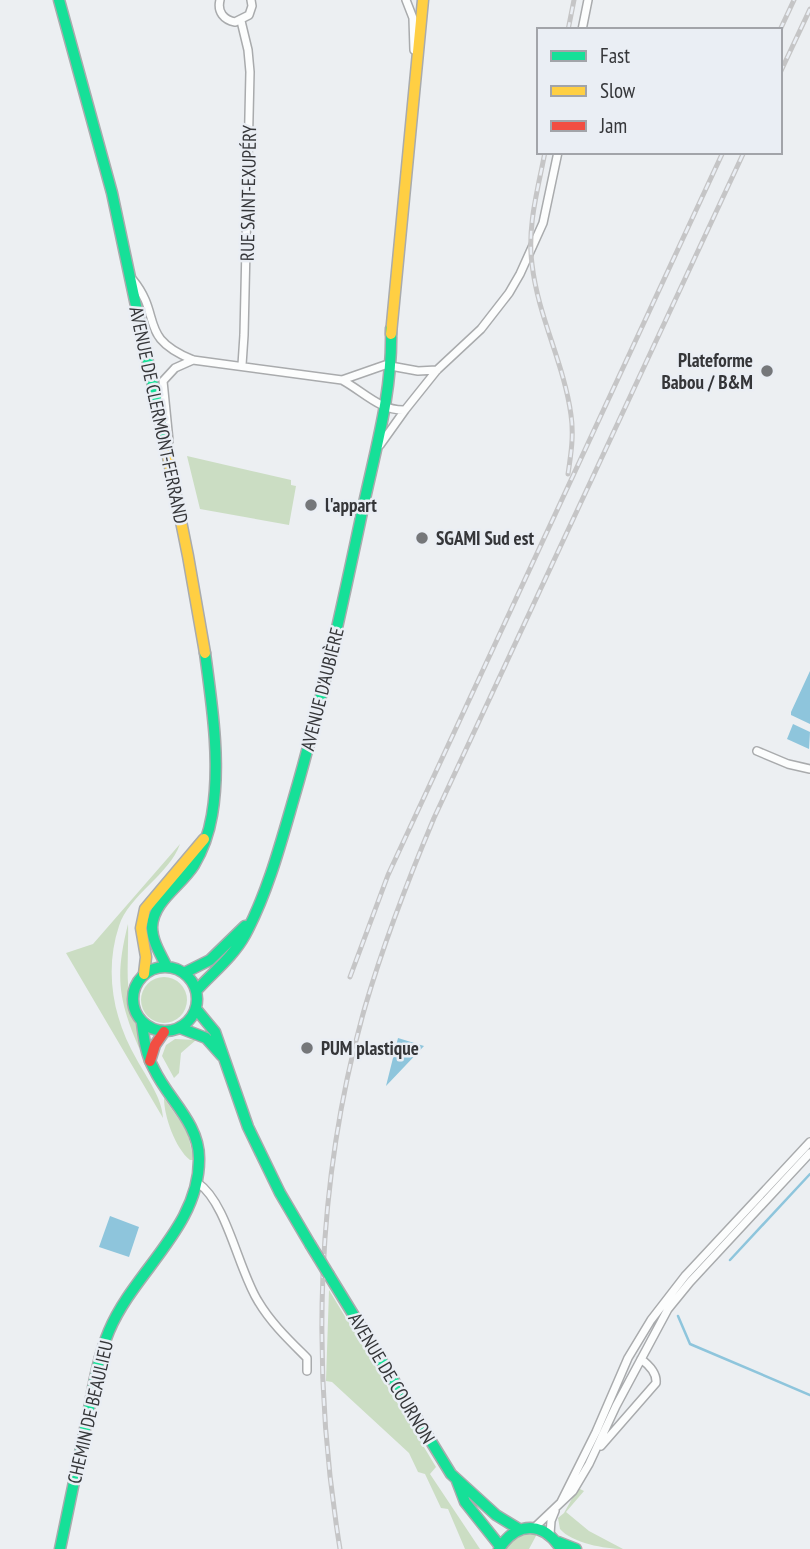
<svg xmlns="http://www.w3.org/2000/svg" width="810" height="1549" font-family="'PT Sans Narrow',sans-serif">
	<rect width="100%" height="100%" fill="#eceff2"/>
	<!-- green -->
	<path fill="#cbddc3" d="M187,456L291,480V485L296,486L289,525L200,509Z
		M180,844C169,875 129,895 119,926C104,971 113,1019 137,1060C147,1078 162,1098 163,1118L66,953L93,944Z
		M128,924C129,952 125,979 131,1006C133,1020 145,1033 139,1048C118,999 115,976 128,924Z
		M141 1000a23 23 0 1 1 46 0a23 23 0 1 1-46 0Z
		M175,1039L196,1040L181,1053L179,1073L174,1078L162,1056L166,1045Z
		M164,1098L187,1131L194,1160H190C175,1148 164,1116 164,1098Z
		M329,1290L436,1467L430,1474L480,1549H465L448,1509L441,1508L425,1474L418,1472L409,1453L332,1382L326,1381Z
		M578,1488L584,1491L566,1512L589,1531L623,1549C605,1549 572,1543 560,1529L558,1518L564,1513Z
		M527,1534H537L529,1549H506L511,1540Z"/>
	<!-- water -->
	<path fill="#8ec5dc" d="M810,671V724L791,715V712Z
		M793,724L810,732L809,749L787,739Z
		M398,1038L424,1046L386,1086Z
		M110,1216L139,1227L129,1257L99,1247Z"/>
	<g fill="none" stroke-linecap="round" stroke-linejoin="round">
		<!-- stream -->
		<path stroke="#8ec5dc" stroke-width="2.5" d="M730,1260L810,1174
			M678,1316L690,1344L810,1395"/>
		<!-- street casing -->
		<g stroke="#a9abad" stroke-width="10">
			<path id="street" d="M220,0C217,12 224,20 235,22L249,15L252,6L251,0
				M406,0L413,18L414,50
				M241,21L248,50L250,72L244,335L242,365
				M582,30L588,0
				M133,280C163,317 137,337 193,360L342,380C364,392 380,411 405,410L437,370L481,329L509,293L520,274L543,223L558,152
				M342,380L385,365L418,371L437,370
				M169,441L163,381L175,368L193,360
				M380,445L405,410
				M757,751L788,764L810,769
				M198,1183C227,1203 238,1269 258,1301C271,1323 289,1340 307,1358V1371
				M601,1446L656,1383C657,1373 649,1365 641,1359
				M561,1502L596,1432L628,1358L651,1320L685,1276L810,1142
				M534,1528L573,1491L589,1464L616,1406L668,1309L690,1282L810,1153
				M550,1534L551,1521L555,1511"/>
		</g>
		<!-- fast casing -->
		<g stroke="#a9abad" stroke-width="13">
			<path id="fast" d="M59,0L112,193L165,442
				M133 999a32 32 0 1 1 64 0a32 32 0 1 1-64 0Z
				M167,967C161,955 152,941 152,927C153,901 181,886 194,865C203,850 209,833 212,815C221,763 212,705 205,653
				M184,973L210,960L245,926
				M196,991C212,973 233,957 245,935C267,894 280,846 293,801C320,709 340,616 360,522C373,457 393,396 391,329
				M196,1009L215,1032L248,1127L280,1193L310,1244
				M180,1028L206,1038L222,1056
				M329,1275L451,1474L496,1515L519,1529
				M457,1481L465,1502L500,1546
				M558,1542L576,1549
				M60,1549C68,1509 77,1469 85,1429C92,1396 96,1362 109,1331C134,1271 200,1227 199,1158C199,1123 168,1099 154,1069C146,1055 144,1039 142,1023
				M499,1549C517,1521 543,1521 561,1549"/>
		</g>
		<!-- slow casing -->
		<g stroke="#a9abad" stroke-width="13">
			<path id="slow" d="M391,334L423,0
				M165,442L188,556L205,653
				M144,974L146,957L141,928L145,909L204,839"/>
		</g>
		<!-- jam casing -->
		<g stroke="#a9abad" stroke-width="13">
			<path id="jam" d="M150,1061L155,1045L164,1032"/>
		</g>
		<!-- street -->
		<use href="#street" stroke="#fcfdfd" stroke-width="7"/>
		<!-- fast -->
		<use href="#fast" stroke="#16e098" stroke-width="10"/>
		<!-- slow -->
		<use href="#slow" stroke="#ffcf43" stroke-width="10"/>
		<!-- jam -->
		<use href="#jam" stroke="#f24e42" stroke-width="10"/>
		<!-- rail casing -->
		<g stroke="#c5c5c6" stroke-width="5">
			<path id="rail" d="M568,30L574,0
				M780,30L794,0
				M780,73L810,9
				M545,152C538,189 527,226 532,264C538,317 564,363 571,415C574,435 571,454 568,474
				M350,977L388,875L723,152
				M340,1549C311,1371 315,1182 365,1007C384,942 408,880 434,818L744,152"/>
		</g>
		<!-- rail -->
		<use href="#rail" stroke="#eaeef4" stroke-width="2.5" stroke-dasharray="8" stroke-linecap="butt"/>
		<!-- fast-bridge casing -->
		<g stroke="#a9abad" stroke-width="13" stroke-linecap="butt">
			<path id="fast-bridge" d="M310,1244L329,1275"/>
		</g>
		<!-- fast-bridge -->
		<use href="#fast-bridge" stroke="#16e098" stroke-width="10"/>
	</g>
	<!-- markers -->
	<g fill="#75777a" stroke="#eaeef4" stroke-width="2.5">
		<circle cx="767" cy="371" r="7"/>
		<circle cx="311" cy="505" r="7"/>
		<circle cx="422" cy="538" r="7"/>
		<circle cx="307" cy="1048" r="7"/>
	</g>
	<g text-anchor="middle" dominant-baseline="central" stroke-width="5" stroke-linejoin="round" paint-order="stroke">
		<!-- street labels -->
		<g font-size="19" fill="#353639" stroke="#eaeef4">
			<text transform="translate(248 193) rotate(-89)">RUE SAINT-EXUPÉRY</text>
			<text transform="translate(159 415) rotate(78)">AVENUE DE CLERMONT-FERRAND</text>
			<text transform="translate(322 689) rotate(-76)">AVENUE D'AUBIÈRE</text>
			<text transform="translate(392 1378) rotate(59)">AVENUE DE COURNON</text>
			<text transform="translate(90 1412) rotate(-77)">CHEMIN DE BEAULIEU</text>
		</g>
		<!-- poi labels -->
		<g font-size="19" font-weight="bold" fill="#353639" stroke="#eaeef4" text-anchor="start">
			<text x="753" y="360" text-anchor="end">Plateforme<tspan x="753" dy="22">Babou / B&amp;M</tspan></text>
			<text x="325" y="505">l'appart</text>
			<text x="436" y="538">SGAMI Sud est</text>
			<text x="321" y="1048">PUM plastique</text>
		</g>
	</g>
	<!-- legend -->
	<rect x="537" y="28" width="245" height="126" fill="#eaeef4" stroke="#a2a4a9" stroke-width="2"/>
	<rect x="551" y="51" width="35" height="10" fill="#16e098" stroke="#a2a4a9" stroke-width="2"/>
	<text x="600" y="63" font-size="21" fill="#353639">Fast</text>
	<rect x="551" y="86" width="35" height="10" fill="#ffcf43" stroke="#a2a4a9" stroke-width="2"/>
	<text x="600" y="98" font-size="21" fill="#353639">Slow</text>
	<rect x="551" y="121" width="35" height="10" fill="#f24e42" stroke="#a2a4a9" stroke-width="2"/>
	<text x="600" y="133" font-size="21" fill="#353639">Jam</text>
</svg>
